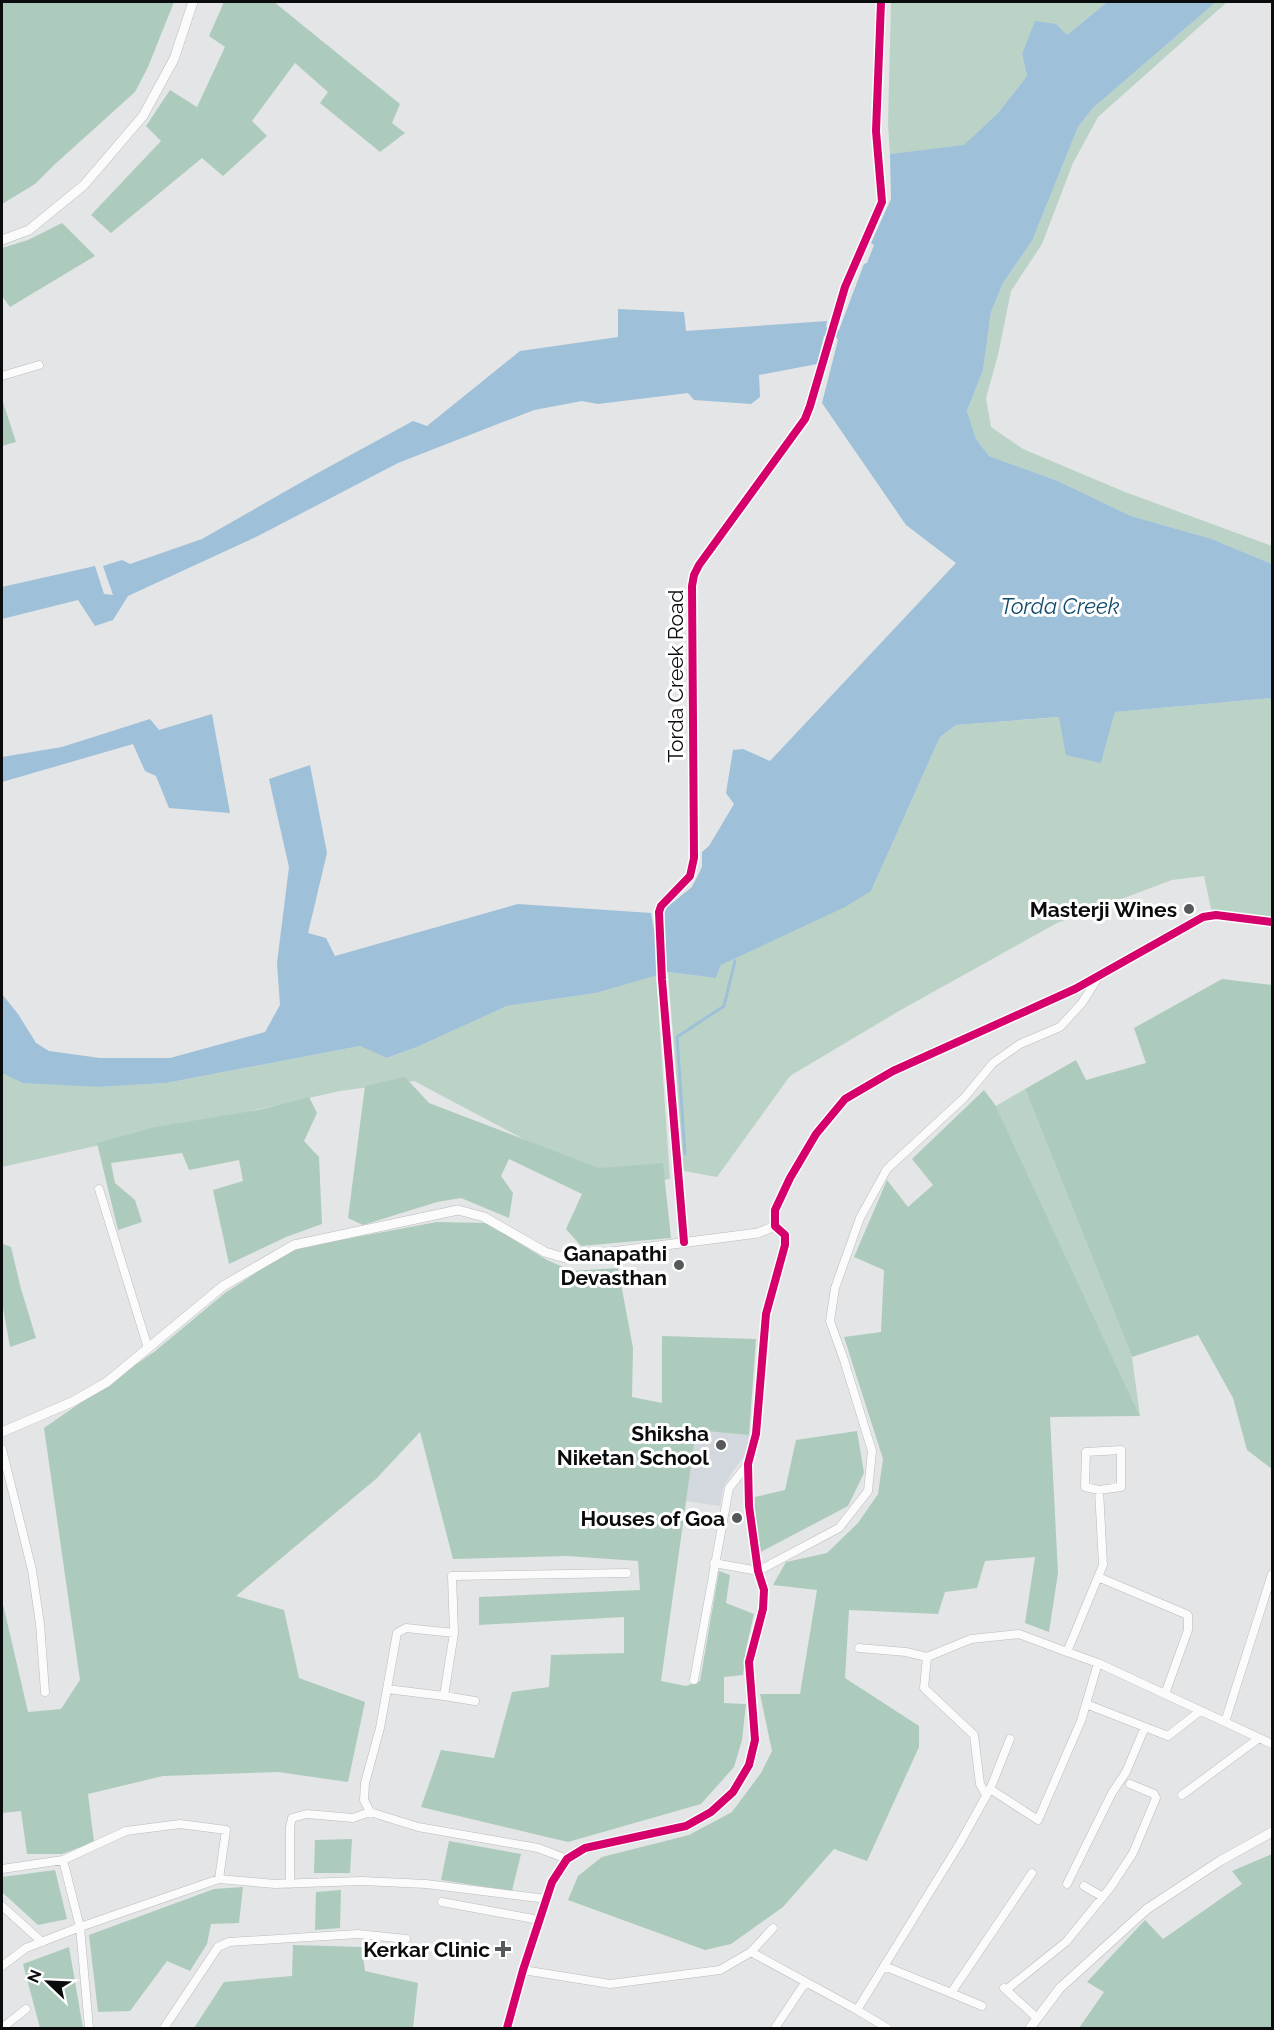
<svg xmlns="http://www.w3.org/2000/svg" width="1274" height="2030" font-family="Raleway,sans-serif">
	<rect width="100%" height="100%" fill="#e3e5e7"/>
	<!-- built -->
	<path fill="#d2d8dd" d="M696,1429L749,1435L746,1454L733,1471L723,1488L720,1506L686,1501Z"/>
	<!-- green -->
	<path fill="#bbd3c7" d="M891,2H1107L1067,35L1022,54L1027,76L998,113L964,146L890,154L888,124Z
		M1216,2H1227L1098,117L1073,163L1042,244L1011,291L998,355L986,398L991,427L1023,449L1125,492L1272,546V564L1212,539L1131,516L1058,481L989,456L976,439L967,411L983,370L991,312L1003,283L1032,241L1078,127L1093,108Z
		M1272,698V918L1211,909L1204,876L1172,880L1057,923L899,1011L790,1076L717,1177L684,1171L668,972L716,978L721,965L871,891L940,737L956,725L1060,717L1101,763L1115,712Z
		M656,975L670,1179L616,1188L414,1081L340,1091L2,1167V1073L99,1087L166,1083L360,1046L388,1058L417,1047L507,1006L596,993Z
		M1025,1089L1132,1357L1140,1416L996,1106Z"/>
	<!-- forest -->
	<path fill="#adcbbc" d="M2,2H174L148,67L135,92L54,165L35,184L2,204Z
		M224,2H274L400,104L392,123L405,133L380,152L320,103L328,92L295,63L252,121L267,136L223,176L202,158L111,233L91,215L161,141L146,126L170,90L197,107L225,47L209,36Z
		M62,223L95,256L10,307L2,296V248L28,240Z
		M2,399L16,442L2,446Z
		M1222,979L1272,985V1469L1247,1450L1233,1398L1198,1335L1132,1357L1025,1089L1076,1060L1086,1080L1146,1063L1134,1028Z
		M405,1077L429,1103L599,1168L663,1163L671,1238L581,1246L566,1229L582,1194L509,1159L501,1176L513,1193L509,1218L461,1198L437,1202L363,1225L348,1218L365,1086Z
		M984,1090L996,1106L1140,1416L1050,1417L1058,1573L1049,1632L1025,1623L1035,1557L985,1561L977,1588L945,1592L938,1614L849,1610L845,1678L919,1726V1747L867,1861L834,1849L783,1907L731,1944L705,1950L568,1900L578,1876L602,1857L689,1835L732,1812L761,1773L772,1751L760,1694H800L817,1590L773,1585L786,1562L827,1553L858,1523L878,1494L883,1459L844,1337L881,1332L884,1270L854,1257L887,1180L908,1207L933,1185L912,1159Z
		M309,1097L317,1113L304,1141L319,1157L322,1224L286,1237L229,1264L213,1190L243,1181L239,1160L189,1170L182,1153L111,1163L115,1183L135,1200L142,1222L118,1230L97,1143L155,1127L258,1110Z
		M437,1222L487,1223L547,1260L572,1271L618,1268L633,1348L632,1397L662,1403V1336L756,1339L749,1435L696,1430L661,1681L686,1686L700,1681L719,1571L730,1575L726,1603L754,1614L746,1649L743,1675L724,1677V1703L746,1704L742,1740L734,1767L701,1804L568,1842L421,1807L441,1750L494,1758L512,1692L549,1687L551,1655L624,1653V1617L479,1625V1597L640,1590L638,1561L567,1556L453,1559L420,1432L376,1479L236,1596L284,1610L299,1678L365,1702L348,1782L278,1772L163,1776L88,1794L94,1842L62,1854H27L21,1811L2,1813V1600L28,1712L61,1709L80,1680L44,1428L154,1352L225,1293L292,1249Z
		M2,1232L3,1244L11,1247L21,1289L36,1338L10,1347L2,1302Z
		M857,1431L864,1473L848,1506L757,1554L754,1507L755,1497L785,1490L796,1440Z
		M352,1839L350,1873H314L315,1840Z
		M449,1841L521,1854L512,1891L441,1880Z
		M1272,1854V2028H1079L1104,1992L1087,1982L1145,1920L1163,1939L1242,1884L1232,1871Z
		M55,1870L67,1919L38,1925L3,1893L2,1877Z
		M243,1887L239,1923L211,1924L207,1944L190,1971L167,1961L130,2011L98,2012L89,1935L214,1889Z
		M341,1890L340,1928L315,1930L316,1892Z
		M293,1945L362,1947L365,1971L418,1983L413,2028H194L224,1982L292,1976Z
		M69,1947L83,2028H40L23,1964Z"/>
	<!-- water -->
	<path fill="#9ec0d8" d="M1107,2H1216L1093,108L1078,127L1032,241L1003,283L991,312L983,370L967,411L976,439L989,456L1058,481L1131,516L1212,539L1272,564V698L1115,712L1101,763L1066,755L1059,717L956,725L940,737L871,891L845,907L721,965L716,978L668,972L596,993L507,1006L417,1047L387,1058L360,1046L166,1083L99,1087L23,1083L2,1073V994L18,1014L36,1043L49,1051L100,1058H170L265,1032L280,1005L277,963L289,867L269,779L310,765L327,853L308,933L326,938L335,956L518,904L651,913L655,935L665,934L664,914L666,908L692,887L702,867V852L709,846L734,804L726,793L733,750L743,749L770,761L956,563L906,525L822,403L838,340L836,337L824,336L817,364L759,375L760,397L751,404L694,400L688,393L598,404L582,401L534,410L398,463L258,536L128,596L113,620L95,626L78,600L2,619V587L95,566L104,594L113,595L103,566L122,560L130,564L202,539L314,475L413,421L427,426L520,351L618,337V309L684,312L686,331L827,321L826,327L839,330L864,264L867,263L874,245L871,243L891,199L890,154L964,145L998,113L1027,76L1022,54L1035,21L1056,24L1067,35Z
		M212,714L230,813L169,808L156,776L145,771L133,744L2,782V757L62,747L150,719L159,730Z"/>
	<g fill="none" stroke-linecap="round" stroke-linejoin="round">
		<!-- stream -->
		<path stroke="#9ec0d8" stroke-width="3" d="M685,1154L677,1037L724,1006L735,961"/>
		<!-- minor casing -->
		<g stroke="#babbbd" stroke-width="9">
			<path id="minor" d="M2,376L39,365
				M99,1189L148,1348
				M2,1449L32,1570L40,1624L45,1692
				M1121,1450V1487L1099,1490L1085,1487L1086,1452Z
				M1099,1490L1103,1565L1067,1652L1098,1663L1272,1744
				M714,1563L758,1571L839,1528L868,1491L872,1451L844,1360L830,1321L835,1288L860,1218L887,1169L964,1098L993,1063L1020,1044L1060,1027L1082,1003L1099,976
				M1098,1577L1188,1615V1630L1165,1694
				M454,1633L444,1696L475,1701
				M859,1648L906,1652L927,1657
				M1098,1663L1086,1704L1168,1736L1200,1711
				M694,1680L729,1488L748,1464
				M387,1689L444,1696
				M1225,1722L1272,1574
				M990,1789L1038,1820L1081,1721L1086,1704
				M986,1795L980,1784L974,1735L924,1688L927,1657L971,1639L1019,1634L1067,1652
				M1182,1795L1259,1738
				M567,1859L538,1848L418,1827L370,1812L364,1800L365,1783L380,1728L397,1633L406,1628L454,1633L452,1576L627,1573
				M63,1860L80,1927L89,2028
				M2,1869L63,1860L126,1831L180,1824L226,1830L219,1879
				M290,1884V1827L292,1818L307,1814L353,1818L370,1812
				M1067,1884L1112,1793L1126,1772L1145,1727
				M1084,1886L1103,1897
				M442,1902L539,1920
				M2,1906L42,1942
				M751,1952L857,2010
				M2,1966L26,1948L80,1927L219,1879L275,1884L362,1881L426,1884L547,1899
				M884,1966L951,1993L1032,1873
				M523,1970L610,1984L720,1970L751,1952L773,1928
				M1004,1988L1037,2018
				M1006,1990L1066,1942L1110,1888L1133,1853L1156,1798L1154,1794L1130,1784
				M951,1993L982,2006
				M2,2028L26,2009
				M164,2028L218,1947L229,1942L358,1934L406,1939
				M775,2028L805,1983
				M887,2028L857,2010L960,1843L991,1787L1010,1739"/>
		</g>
		<!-- tertiary casing -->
		<g stroke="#babbbd" stroke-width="10">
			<path id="tertiary" d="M2,240L29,230L84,185L143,116L174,59L193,2
				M684,1242L662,980L659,912L661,906L690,876L694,858L692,586L694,575L699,565L805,419L810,406L845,287L882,202L876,131L881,2
				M2,1432L72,1402L107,1382L223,1286L294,1245L458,1210L484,1217L545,1252L565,1258L758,1233L775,1226
				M507,2028L523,1970L552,1882L567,1859L585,1848L686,1826L711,1812L733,1792L749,1765L755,1740L749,1662L763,1609L764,1590L758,1571L749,1506L748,1464L756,1434L766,1314L785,1245V1235L775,1226V1210L790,1178L816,1134L845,1099L893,1071L1075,989L1203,917L1216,915L1272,922
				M1030,2028L1060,1988L1147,1909L1220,1861L1272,1832"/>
		</g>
		<!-- minor -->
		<use href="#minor" stroke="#fbfbfb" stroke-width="8"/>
		<!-- tertiary -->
		<use href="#tertiary" stroke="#fbfbfb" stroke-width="9"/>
		<!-- cycleway casing -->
		<g stroke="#fff" stroke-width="11">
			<path id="cycleway" d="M684,1242L662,980L659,912L661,906L690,876L694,858L692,586L694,575L699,565L805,419L810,406L845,287L882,202L876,131L881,2
				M507,2028L523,1970L552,1882L567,1859L585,1848L686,1826L711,1812L733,1792L749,1765L755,1740L749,1662L763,1609L764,1590L758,1571L749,1506L748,1464L756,1434L766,1314L785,1245V1235L775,1226V1210L790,1178L816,1134L845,1099L893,1071L1075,989L1203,917L1216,915L1272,922"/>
		</g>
		<!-- cycleway -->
		<use href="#cycleway" stroke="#d6006c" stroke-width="8"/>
	</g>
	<!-- markers -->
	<g fill="#575859" stroke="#fff" stroke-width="2">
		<circle cx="1189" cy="909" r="6"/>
		<circle cx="679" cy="1265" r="6"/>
		<circle cx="721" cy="1445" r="6"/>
		<circle cx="737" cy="1518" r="6"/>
		<path d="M500 1940h6v6h6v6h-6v6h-6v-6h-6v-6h6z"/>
	</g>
	<g text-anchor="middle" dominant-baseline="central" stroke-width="6" stroke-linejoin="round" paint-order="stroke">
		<!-- street labels -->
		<g font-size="21" fill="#0b0c0d" stroke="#fff">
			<text transform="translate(675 676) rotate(-90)">Torda Creek Road</text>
		</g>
		<!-- poi labels -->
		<g font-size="21" font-weight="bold" fill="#0b0c0d" stroke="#fff" text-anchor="end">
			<text x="1177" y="909">Masterji Wines</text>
			<text x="667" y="1253">Ganapathi<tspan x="667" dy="24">Devasthan</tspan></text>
			<text x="709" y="1433">Shiksha<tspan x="709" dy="24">Niketan School</tspan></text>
			<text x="725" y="1518">Houses of Goa</text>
			<text x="490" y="1949">Kerkar Clinic</text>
		</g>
		<!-- water labels -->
		<g font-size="22" font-style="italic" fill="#104a6b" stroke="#fff">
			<text x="1060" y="606">Torda Creek</text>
		</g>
	</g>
	<!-- border -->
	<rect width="1274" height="2030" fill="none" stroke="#0b0c0d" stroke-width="6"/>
	<!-- north arrow -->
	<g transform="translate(48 1982) rotate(293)" stroke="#ffffff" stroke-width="4.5" paint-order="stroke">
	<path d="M0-4.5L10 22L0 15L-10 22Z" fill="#0b0c0d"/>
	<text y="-9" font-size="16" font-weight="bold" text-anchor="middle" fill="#0b0c0d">N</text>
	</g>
</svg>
